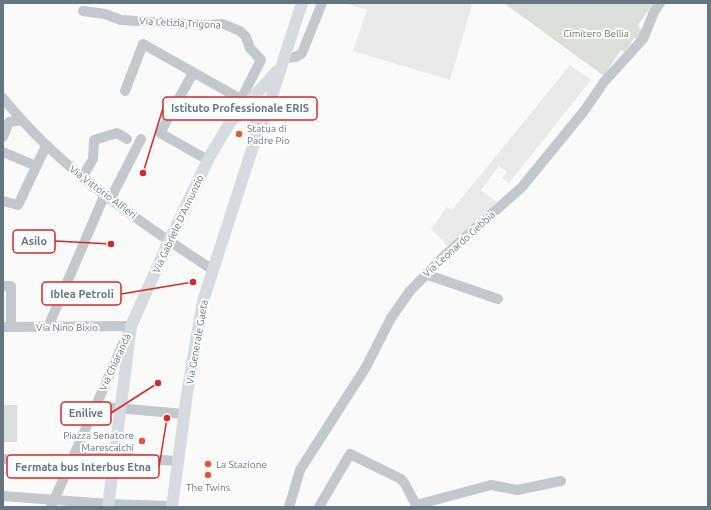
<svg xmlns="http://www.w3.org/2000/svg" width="711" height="510" font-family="Ubuntu,sans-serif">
	<rect width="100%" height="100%" fill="#fafaf8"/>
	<!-- built -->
	<path fill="#e8e9e9" d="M345,3H465L472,5L450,80L353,51L367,10Z
		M570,65L591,80L509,183L502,178L507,172L499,166L481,190L499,204L449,247L431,229L447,207L452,210Z"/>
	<!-- green -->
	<path fill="#dadfd7" d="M504,3H654L638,25L643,33L637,39L634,38L625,52L621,50L604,76Z
		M3,405H17V442H3Z"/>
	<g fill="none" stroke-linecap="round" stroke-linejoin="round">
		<!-- minor -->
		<path stroke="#c3c8cc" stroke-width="10" d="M83,11L105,14L121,20L205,25L223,24L240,31L246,37L250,48L261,60L232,117
			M285,58L296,57L302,53L322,3
			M193,73L160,133L208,160
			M125,91L143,44L246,102
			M3,98C59,168 138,221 213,270
			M3,137L9,122L22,120
			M3,152L36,166
			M83,176L93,159L94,140L117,133L127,139
			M111,198L141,139
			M3,201L18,205L46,146
			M425,274L498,299
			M3,286H11V327
			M3,327L131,326L51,507
			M48,327L105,194
			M94,406L184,414
			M74,455L178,461
			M3,459L71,463
			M3,496L109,504L172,506
			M416,505L491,485L517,490L561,481
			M289,507L300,470L366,367L391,318L410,291L443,257L522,187L584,111L604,82L643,39L654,12L660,3
			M319,507L350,454L401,479L405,484L417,507"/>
		<!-- major -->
		<path stroke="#d6dbdf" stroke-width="12" d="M241,111L247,110L253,112L256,117V133
			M108,507L131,326L169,241L210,156L229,124L277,71
			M172,507L187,394L203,301L257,134L265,117L302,3"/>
	</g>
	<!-- markers -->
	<g fill="#e4572e" stroke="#fff" stroke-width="1.5">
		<circle cx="239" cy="134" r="4"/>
		<circle cx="142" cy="441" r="4"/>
		<circle cx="208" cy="464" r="4"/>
		<circle cx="208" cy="475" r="4"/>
	</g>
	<g text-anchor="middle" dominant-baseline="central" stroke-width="4" stroke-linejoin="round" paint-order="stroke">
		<!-- street labels -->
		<g font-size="10" fill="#657683" stroke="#fff">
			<text transform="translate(180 23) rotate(3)">Via Letizia Trigona</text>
			<text transform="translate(103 192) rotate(37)">Via Vittorio Alfieri</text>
			<text transform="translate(178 224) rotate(-65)">Via Gabriele D'Annunzio</text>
			<text transform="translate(459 244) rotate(-42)">Via Leonardo Gebbia</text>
			<text x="67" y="327">Via Nino Bixio</text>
			<text transform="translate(197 342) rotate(-80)">Via Generale Gaeta</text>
			<text transform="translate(115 362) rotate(-65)">Via Chiarandà</text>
		</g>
		<!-- park labels -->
		<g font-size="10" fill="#687a64" stroke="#fff">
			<text x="596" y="33">Cimitero Bellia</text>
		</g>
		<!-- poi labels -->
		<g font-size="10" fill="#657683" stroke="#fff" text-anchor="start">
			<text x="247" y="128">Statua di<tspan x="247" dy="12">Padre Pio</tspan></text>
			<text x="134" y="435" text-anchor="end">Piazza Senatore<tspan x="134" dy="12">Marescalchi</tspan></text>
			<text x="216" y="464">La Stazione</text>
			<text x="208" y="487" text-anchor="middle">The Twins</text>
		</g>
	</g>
	<!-- callouts -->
	<path fill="none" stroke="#d62828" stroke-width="1.5" d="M143 173L163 108M111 244L55 241M193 282L121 294M158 383L111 413M167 418L159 467"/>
	<g fill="#d62828" stroke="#fff" stroke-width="1.5">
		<circle cx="143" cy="173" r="4"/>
		<circle cx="111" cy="244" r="4"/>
		<circle cx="193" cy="282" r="4"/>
		<circle cx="158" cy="383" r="4"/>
		<circle cx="167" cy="418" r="4"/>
	</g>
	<g fill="#fff" stroke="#d62828" stroke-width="1.5">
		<rect x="163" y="97" width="154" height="23" rx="4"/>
		<rect x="13" y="230" width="42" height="23" rx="4"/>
		<rect x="42" y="282" width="79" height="23" rx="4"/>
		<rect x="61" y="402" width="50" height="23" rx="4"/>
		<rect x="7" y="455" width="152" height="23" rx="4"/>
	</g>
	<g font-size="11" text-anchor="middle" font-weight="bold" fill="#657683">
		<text x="240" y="112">Istituto Professionale ERIS</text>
		<text x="34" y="245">Asilo</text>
		<text x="82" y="298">Iblea Petroli</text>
		<text x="86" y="417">Enilive</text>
		<text x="83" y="471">Fermata bus Interbus Etna</text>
	</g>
	<!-- border -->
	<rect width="711" height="510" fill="none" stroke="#657683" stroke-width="8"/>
</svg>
